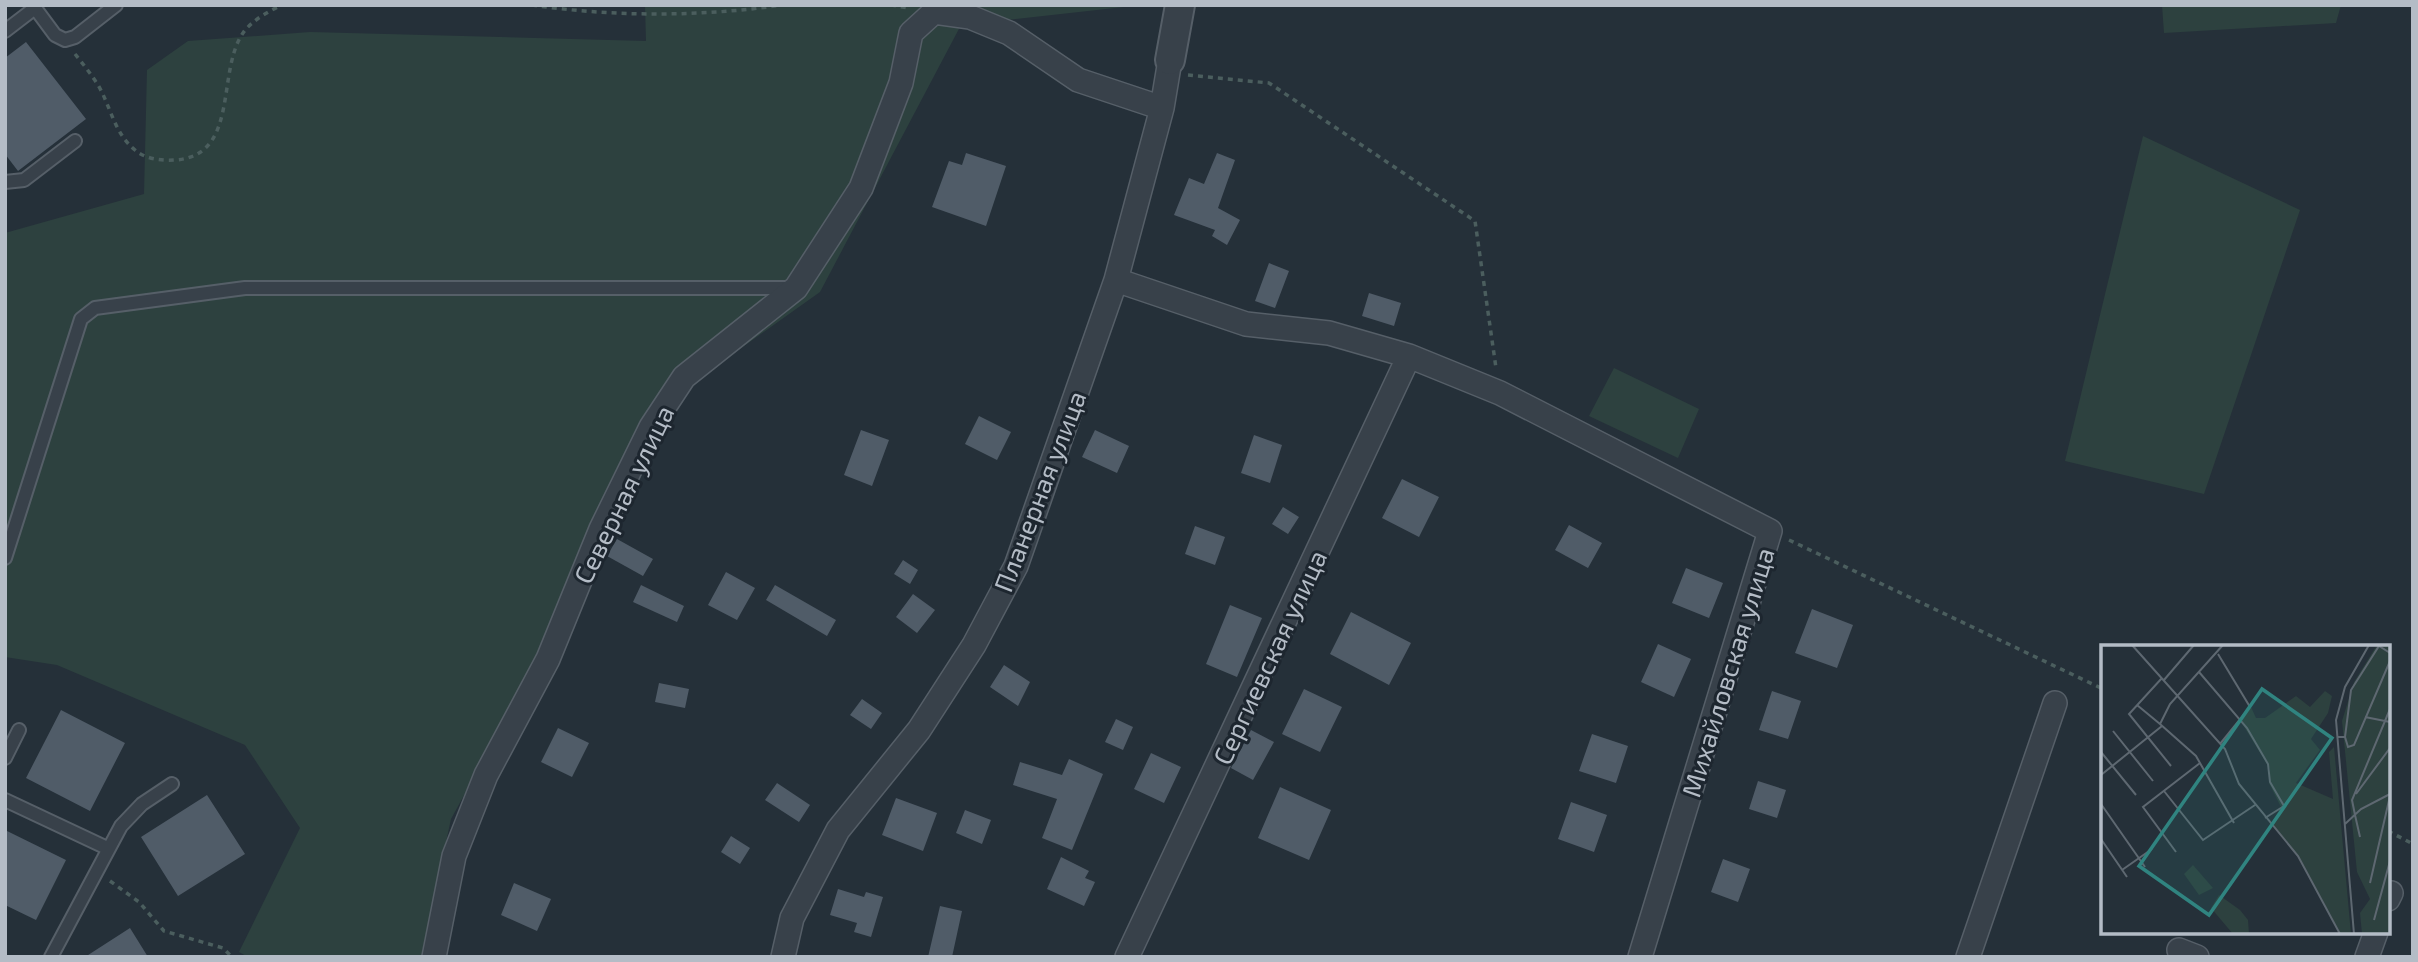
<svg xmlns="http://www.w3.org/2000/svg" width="2418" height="962" font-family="'Exo 2',sans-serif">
	<rect width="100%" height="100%" fill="#253039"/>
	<!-- green -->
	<path fill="#2d413f" d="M645,5H1142L961,25L820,292L737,351L723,335L682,369L537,662L451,819L421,957H248L239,952L300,828L245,745L57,665L5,657V233L144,194L147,70L188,41L310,32L646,41Z
		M2162,5H2341L2336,23L2164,33Z
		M2143,136L2300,210L2204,494L2065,461Z
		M1614,368L1699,409L1678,458L1589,416Z"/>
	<!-- building -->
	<path fill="#505c68" d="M26,42L86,119L18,171L5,154V58Z
		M966,153L1006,166L986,226L932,207L949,161L962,165Z
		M1217,153L1235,160L1218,208L1240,220L1227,245L1212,236L1215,230L1174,215L1189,178L1204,184Z
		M1269,263L1289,271L1275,308L1255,301Z
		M1369,293L1401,303L1394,326L1362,316Z
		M979,416L1011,432L997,460L965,444Z
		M861,430L889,440L872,486L844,475Z
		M1095,430L1129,446L1117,473L1082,457Z
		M1254,435L1282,445L1270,483L1241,473Z
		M1402,479L1439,497L1419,537L1382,518Z
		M1283,507L1299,517L1288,534L1272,524Z
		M1569,525L1602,543L1588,568L1555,550Z
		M1195,526L1225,537L1215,565L1185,554Z
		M617,539L653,559L643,576L607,556Z
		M903,560L918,570L910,584L894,574Z
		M1686,568L1723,583L1709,618L1672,603Z
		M726,572L755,588L737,620L708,605Z
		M641,585L684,606L677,622L633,602Z
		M775,585L836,620L827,636L766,600Z
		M913,594L935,610L917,633L896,617Z
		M1230,605L1262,618L1237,677L1206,664Z
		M1812,609L1853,625L1837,668L1795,653Z
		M1351,612L1411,643L1389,685L1330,654Z
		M1658,644L1691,659L1674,697L1641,682Z
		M1004,665L1030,682L1018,706L990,687Z
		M659,683L689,689L685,708L655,702Z
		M1304,689L1342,707L1320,752L1282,734Z
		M1772,691L1801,701L1788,739L1759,730Z
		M862,699L882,713L871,729L850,715Z
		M61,710L125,743L90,811L26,778Z
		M1116,719L1133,727L1123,750L1105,742Z
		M558,728L589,743L572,777L541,762Z
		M1251,730L1274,742L1253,780L1231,768Z
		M1592,734L1628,746L1616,783L1579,771Z
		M1151,753L1181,767L1164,803L1134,789Z
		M1069,759L1103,774L1072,850L1042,838L1057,799L1013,785L1020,762L1062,775Z
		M1758,781L1786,790L1777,818L1749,809Z
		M777,783L810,805L799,822L765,800Z
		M1280,787L1331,810L1309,860L1258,838Z
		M207,795L245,854L178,896L141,837Z
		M896,798L937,813L923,851L882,835Z
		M1571,802L1607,815L1594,852L1558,839Z
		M965,810L991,820L982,844L956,833Z
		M5,830L66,860L36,920L5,905Z
		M731,836L750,848L740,864L721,852Z
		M1061,857L1089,871L1085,878L1095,882L1084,906L1047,889Z
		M1723,859L1750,869L1738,902L1711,892Z
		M514,883L551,899L537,931L501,915Z
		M838,889L864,897L866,892L883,897L871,937L854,932L857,923L830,915Z
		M940,906L962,911L952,957H928Z
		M130,928L148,957H85Z"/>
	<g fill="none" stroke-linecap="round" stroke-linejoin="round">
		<!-- service casing -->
		<g stroke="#565f68" stroke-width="16">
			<path id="service" d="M35,8L55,35L65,40L75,37L116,5
				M5,31L35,8L33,5
				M5,182L24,180L75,141
				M5,558L81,319L95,308L245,288H794
				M5,758L19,730
				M5,800L107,848
				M51,957L121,826L142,804L172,784"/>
		</g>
		<!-- minor casing -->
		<g stroke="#565f68" stroke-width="26">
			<path id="minor" d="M1116,280L1246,324L1329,333L1409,356L1500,393L1770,531L1640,957
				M2388,899L2391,893
				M2179,950L2197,957
				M434,957L454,856L486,775L548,659L601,529L651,427L684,377L796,288L861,188L901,83L911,33L934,12L970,17L1009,33L1078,80L1162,108
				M783,957L792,918L838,830L919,730L974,645L1016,566L1116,280L1162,108L1170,60
				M1127,957L1409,356
				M1968,957L2055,703
				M2367,957L2376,932"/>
		</g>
		<!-- tertiary casing -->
		<g stroke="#565f68" stroke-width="32">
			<path id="tertiary" d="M1170,60L1180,5"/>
		</g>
		<!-- path -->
		<path stroke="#4b5e5e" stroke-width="3.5" stroke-dasharray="5 5" stroke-linecap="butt" d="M532,5C613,17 700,17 782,5
			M891,5L908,8
			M75,54C83,64 91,74 98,85C111,107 114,133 135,150C145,159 162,161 175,160C240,156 216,72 243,33C251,21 269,11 282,5
			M1188,75L1269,83L1475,221L1496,368
			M1789,540L2103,689
			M2388,831L2413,844
			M110,881L139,902L164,931L223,948L232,957"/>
		<!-- service -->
		<use href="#service" stroke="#38414a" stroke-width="12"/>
		<!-- minor -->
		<use href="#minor" stroke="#38414a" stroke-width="23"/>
		<!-- tertiary -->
		<use href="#tertiary" stroke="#38414a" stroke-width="28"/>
	</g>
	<g text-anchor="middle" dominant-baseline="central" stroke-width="6" stroke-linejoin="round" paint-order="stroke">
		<!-- street labels -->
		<g font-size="26" fill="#b4bcc6" stroke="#1d262f">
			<text transform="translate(1039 491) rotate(-69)">Планерная улица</text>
			<text transform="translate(623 494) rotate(-64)">Северная улица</text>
			<text transform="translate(1269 657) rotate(-65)">Сергиевская улица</text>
			<text transform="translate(1727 672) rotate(-73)">Михайловская улица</text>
		</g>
	</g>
	<!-- overview -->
	<g transform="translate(2101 645)">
		<rect width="289" height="289" fill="#253039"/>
		<path d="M276,0H289V289H261L259,268L269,254L256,227L241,76L253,37ZM224,46L231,51L227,68L210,94L219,105L195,138L232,154L228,107L233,102L250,289H240L201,217L171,178L180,162L168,138L169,124L139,75L150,62L155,73H164L195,51L209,62ZM92,220L112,243L98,250L83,229ZM118,250L139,265L147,275L148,289H132L110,263Z" fill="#2d413f"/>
		<path fill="none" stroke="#5e6871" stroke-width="2" d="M31,0L124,104L138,139L197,211L239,289M122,0L69,59L59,79L95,111L133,178M117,9L149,62L119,99M98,27L146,83L167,119L169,137L183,161L164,173M61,33L28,69L70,121M63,35L93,0M36,60L59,79M264,72L289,77M12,86L52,136M236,92H244L247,102L253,100L289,16M244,92L250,45L278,1L289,8M0,107L35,150M0,130L61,81M63,146L102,195L154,160M255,149L289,103M0,159L44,222M254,170L251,155L289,64M254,170L259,192M244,179L260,164L289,149M0,194L26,232M75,207L42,162L99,118M21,225L51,204M269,238L289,151M273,275L289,216M253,289L235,75L244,42L268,0"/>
		<path fill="#308480" fill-opacity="0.15" stroke="#308480" stroke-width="3.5" d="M161,44L231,93L108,270L38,221Z"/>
		<rect width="289" height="289" fill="none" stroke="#b4bcc6" stroke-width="3.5"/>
	</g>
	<!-- border -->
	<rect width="2418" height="962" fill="none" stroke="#b4bcc6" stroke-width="14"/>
</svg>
